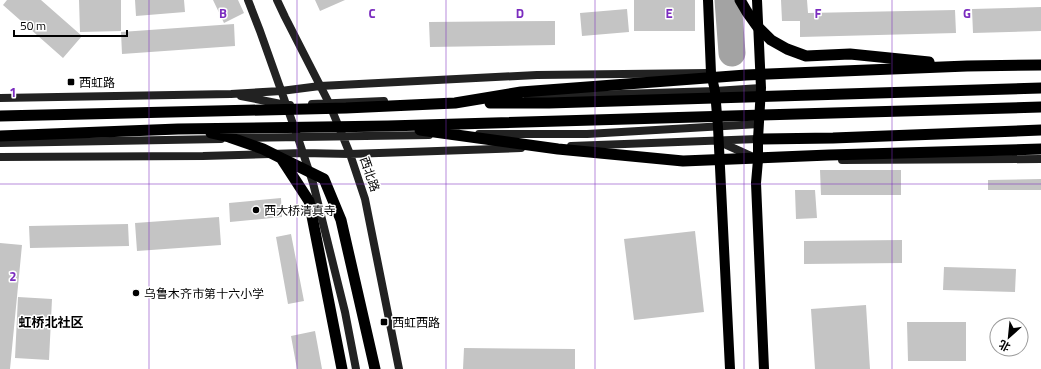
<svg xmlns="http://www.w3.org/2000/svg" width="1041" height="369" font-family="'Titillium Web','Noto Sans SC',sans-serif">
	<rect width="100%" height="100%" fill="#fff"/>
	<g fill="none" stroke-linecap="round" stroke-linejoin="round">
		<!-- river -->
		<path stroke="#a3a3a3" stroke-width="27" d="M728,0L732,53"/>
	</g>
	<!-- building -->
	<path fill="#c4c4c4" d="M7,0H41L82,36L63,58L3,5Z
		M79,0H121V31L80,32Z
		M135,0H184L185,12L136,16Z
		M213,0H238L244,13L224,23Z
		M315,0H345L320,11Z
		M634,0H695V31H634Z
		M781,0H807L808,13L955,10L956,33L800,37V21H782Z
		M1041,7V31L973,33L972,9Z
		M627,9L629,32L582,36L580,13Z
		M555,21V45L430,47L429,22Z
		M234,24L235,46L122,54L121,32Z
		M820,170H901V195H821Z
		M1041,179V190H988V180Z
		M795,190H815L817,218L796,219Z
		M281,198L282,217L230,222L229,203Z
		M219,217L221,245L137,251L135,223Z
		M128,224L129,246L30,248L29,226Z
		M695,231L704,312L634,320L624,239Z
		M291,234L304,301L288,304L276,237Z
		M902,240V263L804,264V241Z
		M0,243L22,245L10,369H0Z
		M944,267L1016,269L1015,292L943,290Z
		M18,297L52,299L49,360L15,358Z
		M866,305L870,369H815L811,309Z
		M907,322H966V361H908Z
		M315,331L322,369H297L291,336Z
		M464,348L575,349V369H463Z"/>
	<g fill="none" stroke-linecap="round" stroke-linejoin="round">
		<!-- secondary -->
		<path stroke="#222" stroke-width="8" d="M248,0L260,31L298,138L313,183L345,312L356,369
			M277,0L285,17L329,103L350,154L365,199L399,369
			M241,96L286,105H290
			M528,97L715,91L761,88
			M0,98L231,94L281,91L320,86L537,75L709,73
			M312,104L384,101
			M479,134H587L759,124
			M239,138L429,135
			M720,142L753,157
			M0,143L221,139
			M571,146L758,139
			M0,157L203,156L303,153L350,154L521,148
			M842,160L1041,159"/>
		<!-- primary -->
		<path stroke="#000" stroke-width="10" d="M708,0L711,73L715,91L718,127L730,369
			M757,0L761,88L758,139V160L756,183L764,369"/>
		<!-- trunk -->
		<path stroke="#000" stroke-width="11" d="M740,0L747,12L757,26L771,40L787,49L806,56L850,54L929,62
			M490,103H549L1041,88
			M0,116L346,108L455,103L521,92L746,75L967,66L1041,65
			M420,130L558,149L683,161L829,155L1041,149
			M211,133L229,137L263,149L281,158L309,201L342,369
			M0,136L178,129L388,126L1041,107
			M758,139L833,138L1041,130
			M281,158L324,179L341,220L375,369"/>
	</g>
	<!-- grid -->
	<path fill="none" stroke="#7b2cbf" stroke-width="1" stroke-opacity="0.55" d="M149,0V369M297,0V369M446,0V369M595,0V369M744,0V369M892,0V369M0,184H1041"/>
	<!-- markers -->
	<g fill="#000" stroke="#fff" stroke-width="1.5">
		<rect x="67" y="78" width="8" height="8" rx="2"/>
		<circle cx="256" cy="210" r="4"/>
		<circle cx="136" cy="293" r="4"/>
		<rect x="380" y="318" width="8" height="8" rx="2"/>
	</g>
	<g text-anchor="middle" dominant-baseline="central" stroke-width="3" stroke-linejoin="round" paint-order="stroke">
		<!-- poi labels -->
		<g font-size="12" fill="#000" stroke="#fff" text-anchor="start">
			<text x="79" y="82">西虹路</text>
			<text x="264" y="210">西大桥清真寺</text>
			<text x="144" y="293">乌鲁木齐市第十六小学</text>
			<text x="392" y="322">西虹西路</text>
		</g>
		<!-- street labels -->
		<g font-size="12" fill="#000" stroke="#fff">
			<text transform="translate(370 174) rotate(71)">西北路</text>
		</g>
		<!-- neighbourhood labels -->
		<g font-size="13" font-weight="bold" fill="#000" stroke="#fff">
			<text x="51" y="322">虹桥北社区</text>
		</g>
	</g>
	<g font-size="13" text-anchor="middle" font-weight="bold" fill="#7b2cbf" stroke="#fff" stroke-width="3" stroke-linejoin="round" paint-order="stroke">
		<text x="223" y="18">B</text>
		<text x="372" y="18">C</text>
		<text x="520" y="18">D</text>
		<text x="669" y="18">E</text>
		<text x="818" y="18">F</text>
		<text x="967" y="18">G</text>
		<text x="13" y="97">1</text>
		<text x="13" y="281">2</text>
	</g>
	<!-- north arrow -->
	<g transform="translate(1009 337) rotate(207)"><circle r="19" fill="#ffffff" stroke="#999999"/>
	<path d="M0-3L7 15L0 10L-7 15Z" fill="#000000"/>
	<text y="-6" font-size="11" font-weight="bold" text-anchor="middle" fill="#000000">北</text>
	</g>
	<!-- scale -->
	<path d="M14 30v6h113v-6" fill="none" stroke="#000000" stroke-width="2"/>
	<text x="20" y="30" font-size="12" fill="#000000" stroke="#ffffff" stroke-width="3" paint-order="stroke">50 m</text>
</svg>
